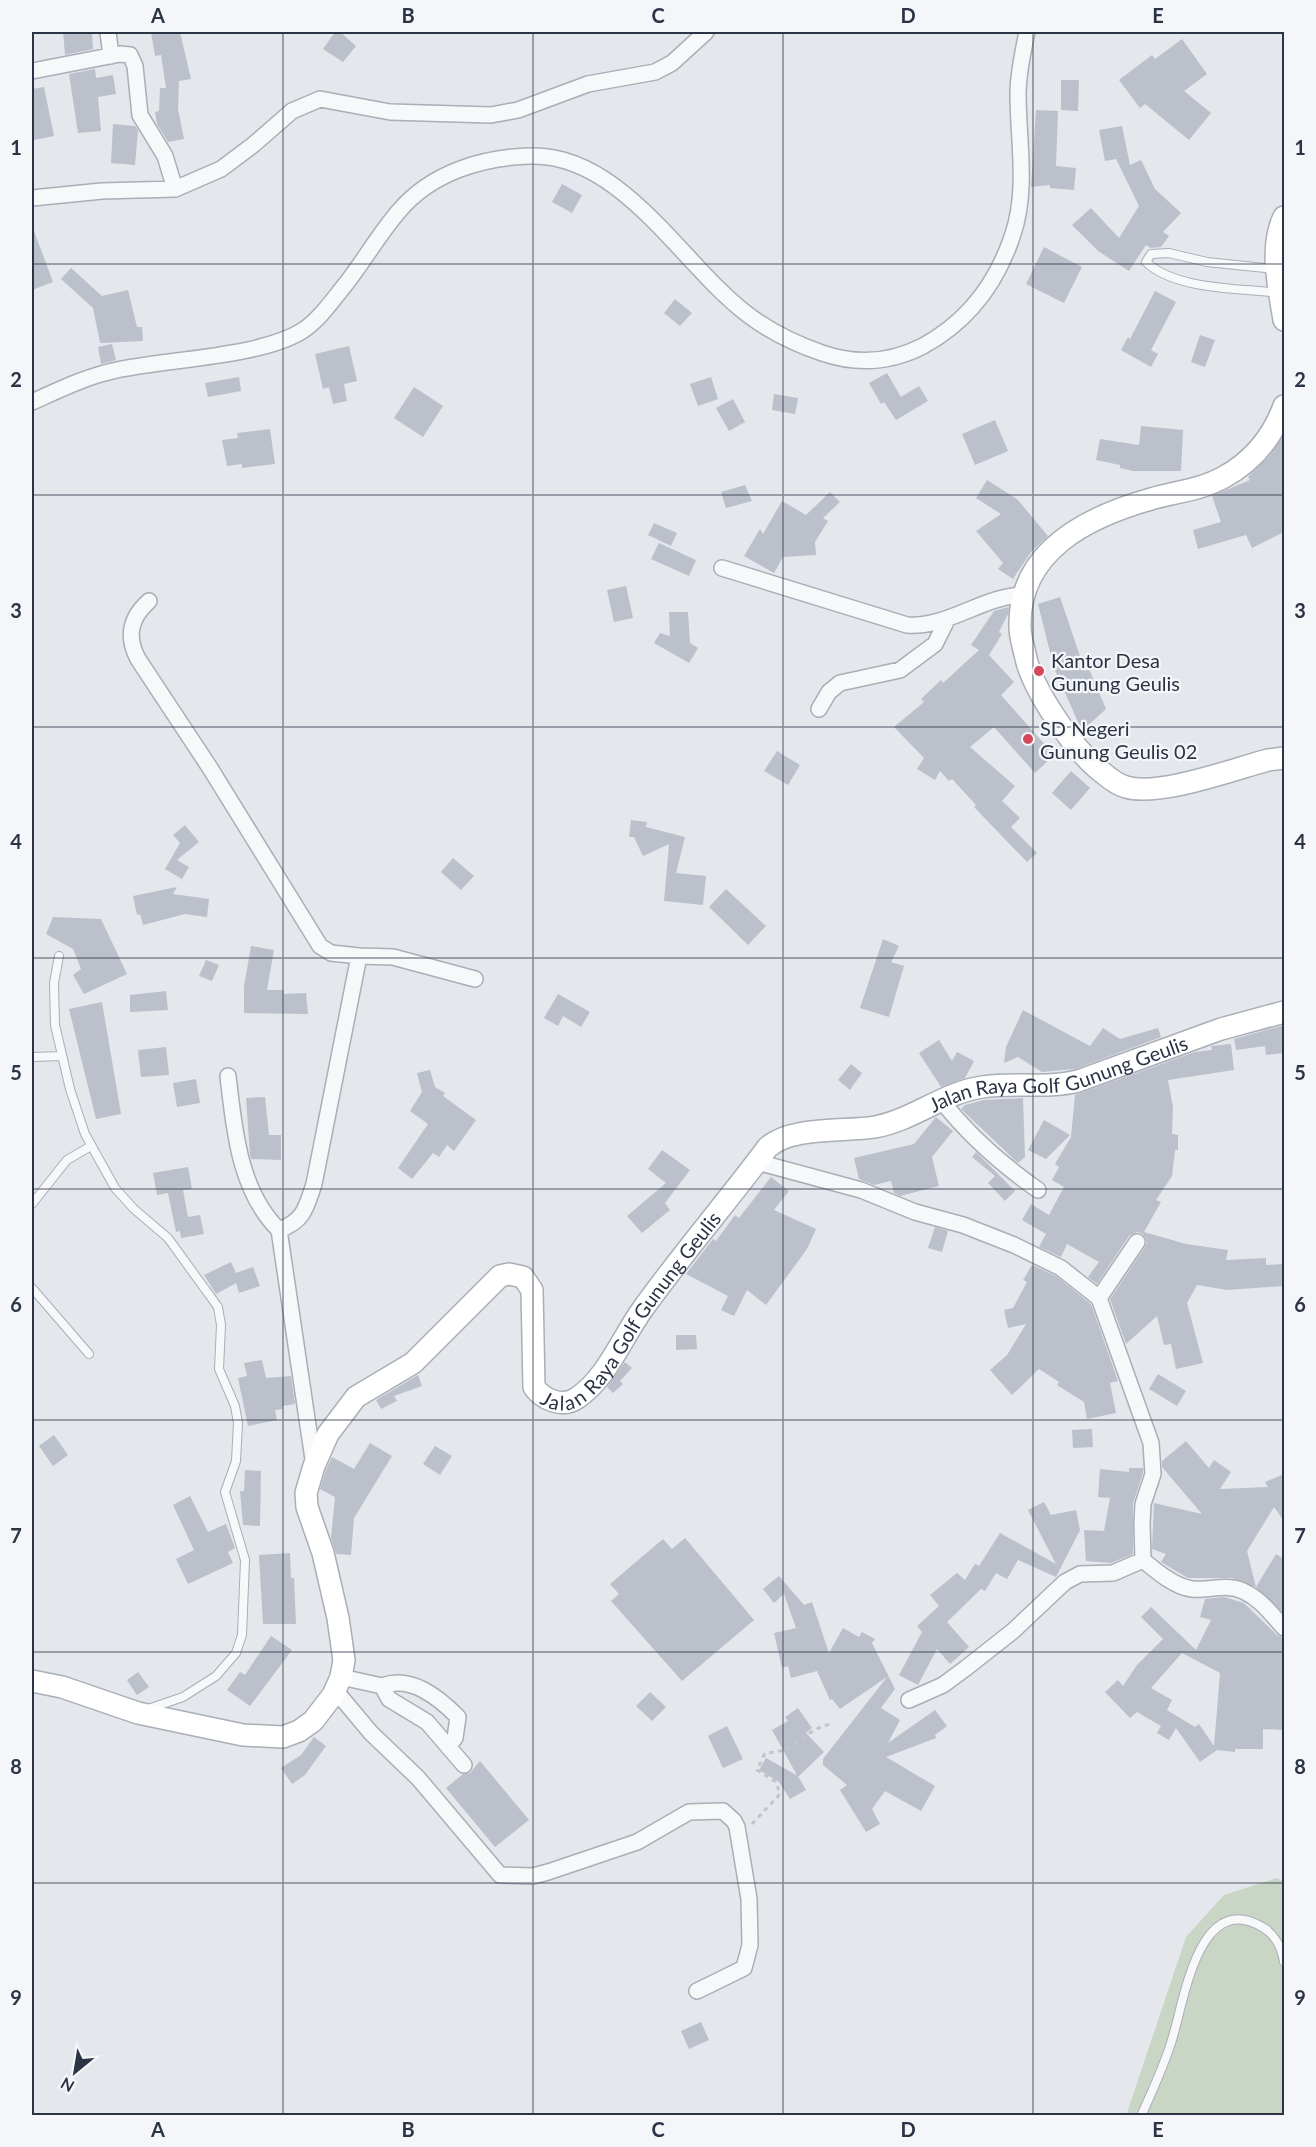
<svg xmlns="http://www.w3.org/2000/svg" width="1316" height="2147" font-family="Lato,sans-serif">
	<rect width="100%" height="100%" fill="#e4e7ec"/>
	<!-- green -->
	<path fill="#c9d6c5" d="M1277,1878L1284,1882V2115L1126,2116L1186,1937L1224,1895Z"/>
	<!-- building -->
	<path fill="#bbc0ca" fill-rule="evenodd" d="M63,32H92L93,49L65,55Z
		M151,32H180L191,79L179,81L178,109L184,139L168,142L157,124L155,112L159,111L160,88H166L161,55L155,56Z
		M335,32H340L356,46L343,62L323,49Z
		M1182,39L1207,74L1184,91L1211,113L1189,140L1145,104L1140,108L1119,80L1152,55L1155,59Z
		M95,69L96,78L113,75L116,94L98,97L101,131L78,133L69,74Z
		M1061,80H1079L1078,111L1061,110Z
		M44,87L54,136L34,140L32,89Z
		M1036,110L1058,111L1056,166L1076,168L1074,190L1050,188V185L1031,187Z
		M113,124L135,126L138,130L135,165L111,163Z
		M1122,126L1130,165L1141,160L1155,189L1181,213L1163,232L1169,236L1161,247L1151,248L1146,245L1129,271L1098,251L1072,225L1091,208L1119,238L1139,206L1116,159L1105,161L1099,130Z
		M562,184L582,195L572,213L552,202Z
		M32,231H34L53,282L32,290Z
		M1044,247L1082,267L1064,303L1026,284Z
		M71,268L102,296L128,290L137,327H142L143,341L100,343L93,308L61,279Z
		M1155,291L1176,302L1151,350L1158,354L1151,367L1121,350L1128,337L1130,339Z
		M675,299L692,313L680,326L664,313Z
		M1200,335L1215,340L1205,367L1191,362Z
		M112,344L116,360L101,364L98,347Z
		M349,346L357,381L344,384L347,401L333,404L329,387L323,389L315,354Z
		M887,373L901,397L919,386L928,401L896,420L884,402L881,404L869,383Z
		M239,377L241,391L208,397L205,383Z
		M711,377L718,399L698,406L690,384Z
		M414,387L443,406L423,437L394,418Z
		M774,394L798,398L795,414L772,410Z
		M733,399L745,422L729,431L716,408Z
		M995,420L1008,451L975,465L962,434Z
		M1141,426L1183,430L1181,471H1133L1120,468V465L1096,460L1100,439L1139,445Z
		M270,429L275,464L242,468V464L227,466L222,440L238,438L237,433Z
		M1284,435V532L1252,548L1246,535L1198,549L1193,530L1221,522L1212,496L1250,480L1248,477L1270,455Z
		M987,480L1017,499L1048,536L1031,552L1013,579L998,569L1003,563L976,531L1001,514L976,498Z
		M745,485L752,501L726,508L721,492Z
		M830,492L840,502L823,518L828,521L815,542L816,555L783,557L774,573L744,556L760,529L763,534L782,501L806,515Z
		M654,523L677,533L671,546L648,535Z
		M659,543L696,560L689,576L651,559Z
		M626,586L633,618L614,622L607,590Z
		M1060,597L1085,671L1089,669L1106,709L1082,731L1054,668L1038,604Z
		M1009,607L1008,614L999,632L1002,634L989,655L1014,682L1001,695L1054,755L1035,773L994,727L970,747L1015,786L1002,801L1020,818L1011,827L1037,853L1027,862L974,807L976,805L952,779L949,781L940,771L935,780L917,769L924,758L894,727L924,702L921,699L941,680L943,683L979,650L971,645L994,611Z
		M669,612H688L690,643L698,648L689,663L654,643L660,633L670,636Z
		M777,751L800,765L788,785L764,771Z
		M1071,771L1090,788L1071,810L1052,793Z
		M631,820L647,822L646,827L685,837L676,873L706,876L703,905L664,901L669,844L643,856L634,837H629Z
		M185,825L199,842L177,860L189,867L182,879L165,869L180,843L173,835Z
		M453,858L474,876L461,890L441,872Z
		M177,887L173,894L209,899L207,917L185,914L143,925L140,914L137,915L133,896Z
		M726,889L766,926L748,945L709,907Z
		M53,917L101,919L127,974L84,994L73,975L81,969L73,949L46,934Z
		M883,939L899,946L891,962L904,966L889,1017L860,1008Z
		M251,946L274,950L267,990H284V994L306,993L308,1014L244,1013V986Z
		M206,960L219,965L212,981L199,976Z
		M166,991L168,1010L130,1012V995Z
		M558,994L590,1012L581,1027L563,1016L558,1026L544,1018Z
		M102,1002L121,1114L96,1119L69,1009Z
		M1023,1010L1090,1046L1103,1028L1120,1039L1158,1028L1161,1037L1075,1069L1042,1072L1018,1057L1004,1063L1006,1047Z
		M1284,1025V1053L1266,1055L1265,1046L1236,1050L1234,1039Z
		M939,1040L952,1061L957,1052L974,1061L965,1078L941,1087L919,1053Z
		M1231,1044L1234,1070L1168,1080L1173,1107L1172,1134L1178,1135V1150H1175L1172,1176L1156,1200L1161,1202L1144,1232L1186,1244L1228,1250L1226,1260L1266,1258V1265L1284,1264V1286L1227,1290L1197,1285L1187,1303L1203,1363L1176,1369L1171,1344L1164,1345L1157,1316L1126,1344L1110,1299L1145,1247L1147,1242L1143,1234L1137,1232L1129,1236L1097,1284L1088,1277L1099,1262L1067,1244L1061,1257L1039,1247L1046,1234L1022,1220L1031,1204L1049,1215L1064,1187L1052,1180L1059,1167L1055,1164L1071,1137L1075,1095L1195,1052L1212,1050L1211,1046Z
		M166,1047L169,1075L141,1077L138,1050Z
		M851,1064L862,1073L850,1090L838,1080Z
		M430,1070L435,1087L445,1093L443,1096L476,1120L454,1151L447,1145L439,1157L433,1153L412,1179L398,1168L428,1124L410,1111L422,1092L417,1073Z
		M196,1079L200,1103L177,1107L173,1083Z
		M265,1097L269,1135H281V1160L251,1159L250,1155L246,1098Z
		M1023,1098L1025,1157L1018,1163L961,1109L965,1105L984,1100Z
		M936,1117L953,1131L932,1157L939,1186L900,1196L894,1193L891,1181L874,1185L859,1179L854,1158L914,1144Z
		M1044,1120L1070,1135L1046,1159L1028,1150Z
		M662,1150L690,1170L665,1203L670,1210L642,1233L627,1216L666,1183L648,1169Z
		M976,1152L1015,1191L1005,1201L988,1183L995,1176L972,1157Z
		M188,1167L192,1189L183,1190L188,1217L200,1215L204,1234L181,1238L180,1231L176,1232L168,1193L157,1195L153,1173Z
		M771,1177L789,1191L774,1210L816,1229L807,1249L766,1305L747,1290L734,1316L721,1310L728,1296L686,1274L713,1239L716,1241L735,1215L739,1218Z
		M935,1227L948,1231L942,1252L928,1248Z
		M231,1262L236,1273L253,1267L260,1286L239,1293L236,1283L216,1294L204,1275Z
		M1032,1265L1056,1276L1091,1304L1118,1381L1110,1383L1116,1413L1087,1419L1084,1402L1057,1385L1059,1382L1039,1369L1012,1395L990,1370L1007,1355L1026,1324L1008,1328L1004,1310L1013,1308L1027,1282L1023,1280Z
		M676,1335H696L697,1349L676,1350Z
		M262,1360L266,1378L291,1376L295,1404L283,1406V1409L275,1410L277,1420L248,1426L238,1378L247,1376L244,1363Z
		M625,1362L632,1368L620,1381L623,1384L613,1393L607,1387Z
		M1158,1374L1186,1391L1177,1406L1149,1389Z
		M418,1375L422,1386L394,1396L397,1401L381,1409L376,1400Z
		M1092,1429L1093,1447L1073,1448L1072,1430Z
		M54,1435L68,1455L53,1466L39,1446Z
		M1186,1441L1209,1468L1214,1460L1231,1472L1220,1489L1268,1487L1265,1482L1284,1474V1521L1274,1507L1247,1551L1256,1587L1232,1578H1188L1161,1562L1166,1554L1152,1549L1154,1503L1202,1514L1162,1467V1461Z
		M370,1443L392,1456L354,1518L351,1555L336,1554L331,1538L335,1497L320,1489L326,1470L332,1457L354,1469Z
		M435,1446L452,1456L440,1475L423,1464Z
		M1129,1468H1143V1473L1133,1503V1554L1111,1563L1086,1561L1084,1530L1104,1531L1110,1498L1098,1497L1100,1469L1129,1472Z
		M245,1470L261,1471L260,1526L243,1525L240,1491H244Z
		M190,1496L208,1532L226,1524L235,1548L228,1552L233,1563L188,1584L176,1559L194,1550L173,1505Z
		M1044,1502L1051,1515L1076,1510L1080,1530L1056,1577L1018,1560L1007,1579L996,1573L985,1591L981,1589L947,1622L969,1647L950,1664L937,1649L918,1685L899,1675L922,1632L917,1626L939,1606L930,1595L957,1573L965,1580L975,1564L979,1566L1000,1533L1056,1564L1028,1510Z
		M685,1538L754,1620L682,1681L611,1601L619,1594L610,1584L663,1539L672,1549Z
		M290,1553L291,1578H294L296,1624H263L259,1555Z
		M1276,1554L1284,1559V1614L1256,1587Z
		M779,1576L804,1605L812,1602L829,1653L843,1628L859,1637L862,1632L875,1639L872,1643L895,1689L881,1708L900,1720L888,1743L935,1710L947,1726L935,1735L936,1738L886,1757L935,1786L921,1811L885,1791L872,1809L880,1824L866,1832L840,1790L847,1785L823,1765V1759L887,1677L840,1709L832,1699L830,1700L817,1671L791,1678L788,1666L782,1668L774,1633L796,1628L784,1594L774,1603L763,1589Z
		M1224,1597L1244,1603L1277,1635L1284,1638V1730L1263,1729V1749H1235V1752L1217,1750L1200,1762L1176,1728L1169,1740L1157,1733L1161,1726L1137,1712L1130,1718L1105,1692L1118,1680L1123,1686L1137,1665L1163,1639L1141,1617L1151,1607L1196,1650L1211,1620L1200,1617L1205,1599ZM1182,1653L1220,1673L1214,1746L1199,1724L1195,1727L1167,1710L1172,1700L1151,1688Z
		M271,1636L292,1650L250,1706L227,1690L240,1672L245,1675Z
		M138,1672L149,1687L137,1695L127,1680Z
		M650,1692L666,1707L652,1721L636,1706Z
		M798,1708L812,1728L806,1733L824,1752L798,1777L772,1730L788,1721L785,1717Z
		M727,1726L743,1759L723,1768L708,1736Z
		M314,1737L326,1746L305,1775L292,1784L281,1768L301,1755Z
		M766,1758L798,1776L806,1790L790,1799L779,1782L759,1770Z
		M480,1761L529,1820L495,1847L446,1788L463,1774L470,1773Z
		M701,2022L709,2040L689,2049L681,2031Z"/>
	<g fill="none" stroke-linecap="round" stroke-linejoin="round">
		<!-- service casing -->
		<g stroke="#a9aeb7" stroke-width="10">
			<path id="service" d="M1275,269L1207,262L1169,253L1151,254L1146,262C1175,290 1240,288 1278,293
				M59,956L54,983L55,1025L70,1089L85,1134L115,1188L134,1209L168,1238L218,1307L221,1325L219,1369L235,1406L238,1423L236,1461L225,1492L245,1560L242,1635L236,1653L216,1676L183,1697L148,1709
				M32,1057L62,1056
				M32,1204L67,1160L91,1146
				M32,1288L89,1354
				M1141,2116C1152,2092 1163,2068 1171,2043C1184,2005 1197,1887 1264,1928C1275,1935 1282,1948 1284,1962"/>
		</g>
		<!-- minor casing -->
		<g stroke="#a9aeb7" stroke-width="18">
			<path id="minor" d="M108,32L111,56
				M32,71L120,54L130,55L135,66L140,115L165,156L175,189
				M32,198L102,191L175,189L221,169L253,145L292,111L320,99L390,112L491,115L518,110L588,84L655,72L672,63L706,32
				M32,402C59,390 87,376 117,370C168,359 260,357 302,331C319,320 332,301 345,285C364,261 379,234 399,211C431,173 482,157 531,156C622,154 682,265 747,314C769,331 796,344 822,353C857,365 890,363 923,346C969,321 997,283 1013,234C1028,189 1018,140 1018,94C1018,73 1023,52 1027,32
				M722,568L907,625C948,628 983,596 1023,595
				M149,601C130,618 126,636 138,659L210,768L320,946L331,953L359,956
				M819,709L829,692L840,683L900,670L935,644L948,618
				M228,1076C234,1128 239,1191 279,1230L314,1466
				M941,1100C969,1136 1001,1164 1038,1190
				M757,1162L861,1190L915,1212L963,1225L1014,1245L1061,1268L1099,1298L1151,1443L1153,1474L1143,1504L1142,1524L1143,1560C1156,1571 1175,1587 1192,1589C1208,1591 1227,1583 1243,1591C1261,1599 1271,1614 1284,1628
				M279,1230C304,1221 306,1208 314,1184L359,956L393,957L475,979
				M1099,1298L1137,1242
				M341,1677L382,1686L389,1699L427,1722L464,1765
				M382,1686C411,1675 438,1697 458,1717L455,1738L448,1747
				M335,1690L371,1733L418,1778L500,1875L533,1876L548,1872L637,1842L689,1812L723,1811L734,1821L737,1827L749,1899L750,1945L744,1968L697,1991
				M909,1700L943,1685L966,1668L1013,1631L1065,1582L1080,1574L1113,1573L1143,1560"/>
		</g>
		<!-- secondary casing -->
		<g stroke="#a9aeb7" stroke-width="24">
			<g id="secondary">
				<path d="M1284,217C1269,247 1279,288 1284,320"/>
				<path d="M1284,406C1273,436 1253,461 1224,477C1201,490 1175,492 1151,499C1087,517 1018,551 1020,627C1020,636 1023,645 1025,654C1031,688 1075,752 1103,773C1110,779 1118,785 1126,787C1159,797 1234,769 1268,760L1284,758"/>
				<path id="s1" d="M32,1681L62,1687L138,1713L243,1735L283,1737L299,1731L313,1721L333,1695L341,1677L344,1660L338,1618L323,1553L307,1507L306,1493L314,1466L328,1434L356,1397L413,1363L500,1276L509,1274L523,1277L532,1290L534,1387C543,1400 563,1408 577,1398C607,1378 622,1338 642,1310C682,1254 727,1202 768,1147C792,1126 845,1132 875,1127C913,1120 943,1093 982,1087C1014,1082 1046,1089 1078,1081L1221,1029L1284,1012"/>
			</g>
		</g>
		<!-- path -->
		<path stroke="#c2c5cb" stroke-width="3" stroke-dasharray="4.5 4.5" stroke-linecap="butt" d="M752,1824L780,1794L776,1782L757,1770L765,1753C796,1753 802,1730 831,1724"/>
		<!-- service -->
		<use href="#service" stroke="#f7f8fa" stroke-width="8"/>
		<!-- minor -->
		<use href="#minor" stroke="#f7f8fa" stroke-width="15"/>
		<!-- secondary -->
		<use href="#secondary" stroke="#fff" stroke-width="21"/>
	</g>
	<!-- grid -->
	<path fill="none" stroke="#2b3445" stroke-width="1.5" stroke-opacity="0.55" d="M283,32V2116M533,32V2116M783,32V2116M1033,32V2116M32,264H1284M32,495H1284M32,727H1284M32,958H1284M32,1189H1284M32,1420H1284M32,1652H1284M32,1883H1284"/>
	<!-- markers -->
	<g fill="#d1495b" stroke="#f4f6f9" stroke-width="2">
		<circle cx="1039" cy="671" r="6"/>
		<circle cx="1028" cy="739" r="6"/>
	</g>
	<g text-anchor="middle" dominant-baseline="central" stroke-width="4.5" stroke-linejoin="round" paint-order="stroke">
		<!-- poi labels -->
		<g font-size="20" fill="#2b3445" stroke="#f4f6f9" text-anchor="start">
			<text x="1051" y="660">Kantor Desa<tspan x="1051" dy="23">Gunung Geulis</tspan></text>
			<text x="1040" y="728">SD Negeri<tspan x="1040" dy="23">Gunung Geulis 02</tspan></text>
		</g>
		<!-- street labels -->
		<g font-size="20" fill="#2b3445" stroke="#f4f6f9">
			<text stroke="none"><textPath href="#s1" startOffset="1638">Jalan Raya Golf Gunung Geulis</textPath></text>
			<text stroke="none"><textPath href="#s1" startOffset="1116">Jalan Raya Golf Gunung Geulis</textPath></text>
		</g>
	</g>
	<!-- border -->
	<rect width="1316" height="2147" fill="none" stroke="#f4f6f9" stroke-width="66"/>
	<!-- north arrow -->
	<g transform="translate(75 2072) rotate(210)" stroke="#f4f6f9" stroke-width="4.5" paint-order="stroke">
	<path d="M0-4.5L10 22L0 15L-10 22Z" fill="#2b3445"/>
	<text y="-9" font-size="16" font-weight="bold" text-anchor="middle" fill="#2b3445">N</text>
	</g>
	<rect x="33" y="33" width="1250" height="2081" fill="none" stroke="#2b3445" stroke-width="2"/>
	<g font-size="20" text-anchor="middle" font-weight="bold" fill="#2b3445">
		<text x="158" y="23">A</text>
		<text x="408" y="23">B</text>
		<text x="658" y="23">C</text>
		<text x="908" y="23">D</text>
		<text x="1158" y="23">E</text>
		<text x="16" y="155">1</text>
		<text x="1300" y="155">1</text>
		<text x="16" y="387">2</text>
		<text x="1300" y="387">2</text>
		<text x="16" y="618">3</text>
		<text x="1300" y="618">3</text>
		<text x="16" y="849">4</text>
		<text x="1300" y="849">4</text>
		<text x="16" y="1080">5</text>
		<text x="1300" y="1080">5</text>
		<text x="16" y="1312">6</text>
		<text x="1300" y="1312">6</text>
		<text x="16" y="1543">7</text>
		<text x="1300" y="1543">7</text>
		<text x="16" y="1774">8</text>
		<text x="1300" y="1774">8</text>
		<text x="16" y="2005">9</text>
		<text x="1300" y="2005">9</text>
		<text x="158" y="2137">A</text>
		<text x="408" y="2137">B</text>
		<text x="658" y="2137">C</text>
		<text x="908" y="2137">D</text>
		<text x="1158" y="2137">E</text>
	</g>
</svg>
